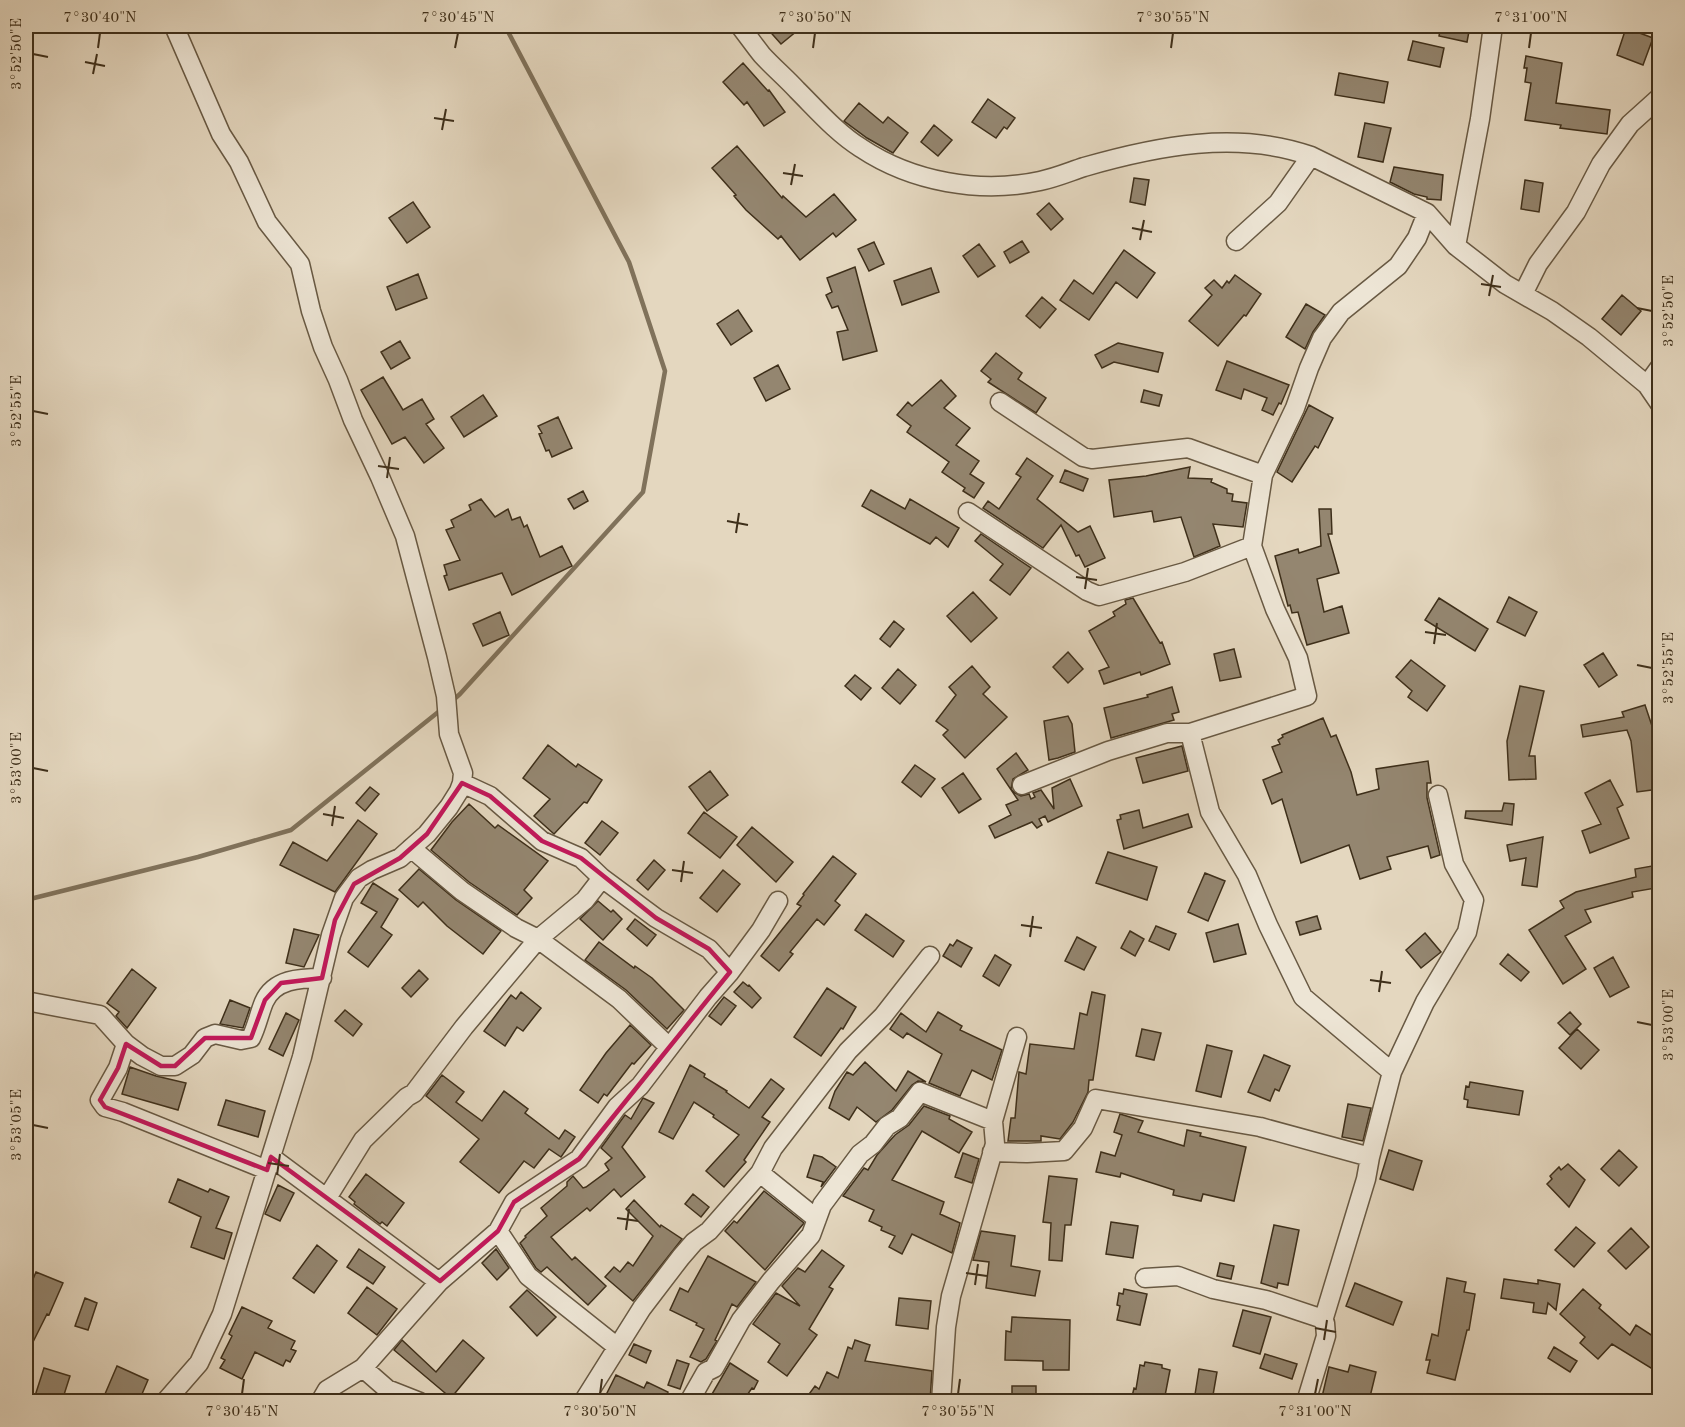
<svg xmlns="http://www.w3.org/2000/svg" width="1685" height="1427" font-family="'Old Standard TT',serif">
	<rect width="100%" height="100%" fill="#e4d7bf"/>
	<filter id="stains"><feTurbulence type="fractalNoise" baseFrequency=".00333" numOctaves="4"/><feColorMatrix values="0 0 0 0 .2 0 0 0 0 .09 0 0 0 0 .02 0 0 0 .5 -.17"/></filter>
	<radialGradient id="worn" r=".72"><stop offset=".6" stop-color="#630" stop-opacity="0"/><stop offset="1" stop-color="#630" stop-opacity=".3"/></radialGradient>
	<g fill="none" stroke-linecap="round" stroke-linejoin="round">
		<!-- stream -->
		<path stroke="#80725b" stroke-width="4.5" d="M451,702L460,694L643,492L665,371L629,262L505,26
			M26,900L198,857L291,830L442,709"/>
	</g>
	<!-- building -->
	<path fill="#948670" stroke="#3e2f1a" stroke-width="1.5" d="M765,26H803L781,44Z
		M1441,26H1470L1467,42L1439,36Z
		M1626,28L1653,38L1643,65L1617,55Z
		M1413,41L1444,48L1440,67L1408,60Z
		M1526,56L1562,63L1556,103L1610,110L1607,134L1560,128L1561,125L1525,120L1531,83L1525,82L1527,68H1524Z
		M743,63L768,91L769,90L785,112L764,126L747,102L744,105L723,82Z
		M1339,73L1388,82L1384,103L1335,95Z
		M988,99L1015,118L1007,129L1004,127L996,138L972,122Z
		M859,103L883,123L888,117L908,133L893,153L867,138L844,121Z
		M1365,123L1391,128L1383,162L1358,157Z
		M934,125L952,140L938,156L921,142Z
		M737,146L782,198L783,196L806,217L834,194L856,220L836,237L833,233L800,260L781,236L778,239L746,210L734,196L736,195L712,168Z
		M1394,167L1443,175L1441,200L1427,199V197L1414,194L1390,182Z
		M1134,178L1149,180L1145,205L1130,202Z
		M1525,180L1543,183L1539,212L1521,209Z
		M413,202L430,227L407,243L389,218Z
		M1049,203L1063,219L1051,230L1037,214Z
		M1022,241L1029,252L1010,263L1004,252Z
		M874,242L884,264L869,271L858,249Z
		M979,244L995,266L978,277L963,256Z
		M1124,250L1155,273L1137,298L1116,282L1089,320L1060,300L1074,280L1093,294Z
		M855,267L877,351L843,360L837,332L848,330L838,306L832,308L826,295L832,292L827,278Z
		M931,268L939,292L902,305L894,281Z
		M418,274L427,298L396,310L387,287Z
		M1235,275L1261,294L1246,316L1244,315L1218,346L1189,321L1212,295L1205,288L1214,280L1222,288L1227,281L1229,283Z
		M1622,295L1641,311L1621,335L1602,319Z
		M1042,297L1056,309L1040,328L1026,316Z
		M1306,304L1325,315L1313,332L1305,349L1286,337Z
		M738,310L752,331L731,345L717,324Z
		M400,341L410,358L391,369L381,352Z
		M1118,343L1163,353L1158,372L1114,362L1102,368L1095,355Z
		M996,353L1022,373L1018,379L1046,398L1036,413L988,382L991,379L981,371Z
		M1227,361L1289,385L1281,404L1279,403L1273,415L1262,410L1267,398L1244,389L1241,399L1216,390Z
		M778,365L790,389L766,401L754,378Z
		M383,377L403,410L422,399L434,419L426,424L444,448L424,463L405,437L392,444L361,390Z
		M941,380L956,396L944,408L970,428L956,445L979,461L970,474L984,483L974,498L963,491L965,488L942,472L949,462L907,432L911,426L897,415L908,402L912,406Z
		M1144,390L1162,395L1159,406L1141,402Z
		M483,395L497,416L464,437L451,417Z
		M1309,405L1333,418L1318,448L1315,446L1292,482L1277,472Z
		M558,417L572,448L552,457L549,450L546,451L539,434L542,433L538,426Z
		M1027,458L1053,476L1037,499L1078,532L1090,526L1105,558L1085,567L1079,555L1076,556L1061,525L1043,548L983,508L988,501L999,509L1021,477L1016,474Z
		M1190,467L1188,478L1212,479L1211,482L1227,489V493L1233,494L1232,501L1247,503L1243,527L1213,524L1220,546L1194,557L1181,517L1154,522L1152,511L1114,517L1109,480L1146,476Z
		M1065,470L1088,479L1083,491L1060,482Z
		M871,490L905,509L910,499L959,528L948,547L936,537L930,544L862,506Z
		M583,491L588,501L574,509L568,499Z
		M481,499L495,517L508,509L512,520L520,517L524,527L527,525L540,557L562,546L572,566L512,595L502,573L449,590L444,576L447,575L444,565L460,560L446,530L454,527L451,520L471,510L469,505Z
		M1319,509H1331L1332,534H1328L1339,573L1317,579L1324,612L1342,606L1349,633L1307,645L1298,612L1292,613L1290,605L1288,606L1275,556L1298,549L1299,553L1321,546Z
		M981,534L1031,568L1010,595L990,580L1003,564L975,541Z
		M973,592L997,618L971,642L947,616Z
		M1509,597L1537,612L1525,636L1497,622Z
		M1133,598L1160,643L1162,642L1170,664L1141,675L1140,672L1104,684L1099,671L1109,667L1089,631L1115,616L1113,612L1126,604L1125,600Z
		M1439,598L1488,629L1475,651L1425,620Z
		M500,612L509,635L483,646L473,624Z
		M894,621L904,629L890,647L880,639Z
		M1234,649L1241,677L1220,681L1214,654Z
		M1068,652L1083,669L1068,683L1053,667Z
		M1603,653L1617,675L1599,687L1584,665Z
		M1411,660L1445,686L1427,711L1408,697L1412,691L1396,677Z
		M972,666L990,687L983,694L1007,717L965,758L943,735L948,730L936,721L956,695L949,687Z
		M898,669L916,685L900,704L882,688Z
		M855,675L871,688L861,700L845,686Z
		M1520,686L1544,691L1529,756H1535L1536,779L1509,780L1507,741Z
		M1172,687L1179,712L1172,714L1174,720L1111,738L1104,708L1148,697L1147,695Z
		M1645,705L1656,738L1659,764V789L1637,792L1631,741L1627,730L1583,737L1581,725L1624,717L1622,712Z
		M1068,716L1072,724L1075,752L1058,758L1049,760L1044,721Z
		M1323,718L1331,737L1336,735L1351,772L1357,795L1379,789L1376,769L1428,761L1431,783H1427V798L1440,855L1431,858L1428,846L1387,857L1391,869L1360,879L1349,845L1301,863L1282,799L1272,804L1263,780L1282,772L1272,747L1280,744L1278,740L1283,737L1282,735Z
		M548,745L576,767L578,764L602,780L587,803L584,802L554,834L534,816L550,799L523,778Z
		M1182,746L1188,771L1143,783L1136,758Z
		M1016,753L1028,770L1013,779L1011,789L1015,793L1021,796L1029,794L1031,799L1035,797L1033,793L1041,790L1054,809L1052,788L1070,779L1082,806L1048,822L1045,816L1039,819L1042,825L1037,828L1032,822L995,838L989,826L1011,815L1006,805L1018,800L997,769Z
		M915,765L935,779L921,797L902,782Z
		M710,771L728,795L707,811L689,787Z
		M963,773L981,799L959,813L942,788Z
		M1610,780L1623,805L1617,808L1629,838L1590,853L1582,831L1601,824L1585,793Z
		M370,787L379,794L365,811L356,803Z
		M1504,803L1514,804L1512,825L1465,818L1466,811H1502Z
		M469,804L495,828L498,825L548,861L524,890L532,898L517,915L469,882L431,850L452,822Z
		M1139,810L1143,828L1188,814L1192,827L1124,849L1117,820L1121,819L1120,815Z
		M704,812L737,837L720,858L688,833Z
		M358,820L377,834L335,892L280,865L293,842L327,861Z
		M602,821L618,833L600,855L585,843Z
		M752,827L793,862L776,882L737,845Z
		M1543,837L1537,887L1522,885L1526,858L1510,861L1507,845Z
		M1108,852L1157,867L1147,900L1096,883Z
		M833,856L856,874L835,901L840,905L824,925L817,919L790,952L793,954L779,971L761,956L801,906L797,904L804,895L803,894Z
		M654,860L665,870L648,890L637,880Z
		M1652,866L1656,888L1632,892L1633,897L1585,910L1591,922L1565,936L1586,969L1563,984L1529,930L1564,908L1560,901L1576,892L1636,877L1635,869Z
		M419,869L456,900L501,931L483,954L447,926L423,902L418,907L399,890Z
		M723,870L740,884L717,912L700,898Z
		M1205,873L1225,881L1208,921L1188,912Z
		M373,883L398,899L381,927L392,935L368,967L348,952L377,912L361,903Z
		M598,901L611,912L613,910L622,919L603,940L580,919Z
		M866,914L904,941L893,957L855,930Z
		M1317,916L1321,929L1300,935L1296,922Z
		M635,919L656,935L647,946L627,929Z
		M1238,924L1246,954L1214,962L1206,933Z
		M1156,926L1176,934L1169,950L1149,941Z
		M294,929L319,935L304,967L286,963Z
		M1130,931L1144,939L1135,956L1121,948Z
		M1425,933L1441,952L1421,968L1406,950Z
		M1077,937L1096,947L1084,970L1065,961Z
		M957,940L972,948L961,967L943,956L950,944L953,946Z
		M599,942L634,968L635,966L652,978L684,1010L667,1029L626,990L585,960Z
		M1508,954L1529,972L1521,981L1500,964Z
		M995,955L1011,965L999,986L983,976Z
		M1613,957L1629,987L1610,997L1594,968Z
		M132,969L156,988L127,1028L116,1016L119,1012L107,1003Z
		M419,970L428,979L411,997L402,988Z
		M743,982L748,986L749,985L761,998L752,1008L734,992Z
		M827,988L856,1007L843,1029L841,1028L821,1056L794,1037Z
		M521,992L541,1008L523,1031L517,1027L505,1046L484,1031L511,995L516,999Z
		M1092,992L1105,995L1098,1046L1093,1080H1089L1088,1092L1073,1122L1060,1139L1041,1136V1141H1008L1011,1118H1015L1019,1072L1026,1074L1030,1044L1074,1049L1080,1013L1087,1015Z
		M724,997L736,1006L721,1025L709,1016Z
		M230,1000L250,1008L243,1028L220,1024Z
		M345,1010L362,1024L353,1036L335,1021Z
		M938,1012L962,1026L960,1030L1002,1050L992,1080L972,1070L960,1096L929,1083L942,1054L907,1033L903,1038L890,1029L901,1013L926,1032Z
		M1570,1012L1581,1024L1570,1035L1558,1023Z
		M286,1013L299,1020L283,1056L269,1049Z
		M630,1025L651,1045L634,1064L632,1063L607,1096L604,1094L598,1103L580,1090L606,1053Z
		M1142,1029L1161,1033L1154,1060L1136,1056Z
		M1577,1029L1599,1050L1581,1069L1559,1048Z
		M1207,1045L1232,1051L1221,1097L1196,1091Z
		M1264,1055L1290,1066L1279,1091L1275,1089L1270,1101L1248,1092Z
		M865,1062L896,1091L908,1071L926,1082L918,1081L912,1085L892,1110L876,1122L857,1107L849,1120L829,1108L835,1091L847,1072L853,1075Z
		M690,1065L705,1074L704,1077L727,1091L726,1092L749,1108L771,1079L784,1089L762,1117L770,1122L744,1160L746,1162L724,1187L706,1171L739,1135L713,1117L714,1115L694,1102L673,1139L659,1132Z
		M130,1067L156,1076L186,1083L178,1110L122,1094Z
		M442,1075L464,1092L456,1102L482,1121L504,1091L528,1109L525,1113L559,1139L565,1130L575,1137L561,1157L549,1149L534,1168L524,1161L499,1193L460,1162L479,1139L426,1096Z
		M1470,1082L1523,1091L1519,1115L1467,1107L1468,1100L1464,1099L1466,1086L1469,1087Z
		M643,1098L654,1103L622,1147L645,1177L621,1197L614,1189L590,1211L587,1208L551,1237L572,1260L575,1257L606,1286L588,1305L547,1267L541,1272L536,1268L520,1243L526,1237L525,1236L547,1216L541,1208L567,1186V1182L573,1176L583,1188L586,1187L609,1170L605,1164L612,1158L601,1148L625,1115L631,1119Z
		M226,1100L265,1111L258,1137L218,1125Z
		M1348,1104L1371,1108L1363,1141L1342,1137Z
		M924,1106L950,1116L949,1119L972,1132L959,1153L922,1131L892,1180L944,1202L940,1214L960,1223L952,1253L912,1234L902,1254L889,1247L895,1236L881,1230L882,1227L869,1221L874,1210L843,1196L864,1168L868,1170L877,1155L895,1135L909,1125Z
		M1120,1114L1143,1121L1138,1132L1184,1146L1187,1130L1201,1133L1200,1136L1246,1147L1234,1201L1203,1194L1201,1201L1173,1195L1174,1190L1121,1173L1120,1177L1096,1172L1101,1152L1115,1156L1122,1135L1114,1132Z
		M1389,1150L1422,1161L1413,1190L1380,1179Z
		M1619,1150L1637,1167L1619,1186L1601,1169Z
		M963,1153L979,1159L972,1183L955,1177Z
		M814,1155L822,1157L836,1167L821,1187L823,1182L807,1177Z
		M1568,1164L1585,1180L1569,1207L1547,1184L1552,1179L1550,1176L1559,1167L1561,1170Z
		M366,1174L404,1203L387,1226L382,1222L380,1224L354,1204L355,1202L349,1197Z
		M1049,1176L1077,1179L1071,1225H1065L1062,1261L1049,1260L1051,1223L1043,1222Z
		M178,1179L208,1192L210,1189L229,1197L216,1228L232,1233L224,1259L191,1247L201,1217L169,1202Z
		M278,1185L294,1193L280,1221L265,1214Z
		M764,1191L804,1223L765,1270L725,1231L734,1221L737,1223Z
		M693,1194L709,1207L701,1217L685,1204Z
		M634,1200L660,1227L661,1225L682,1239L633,1301L605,1277L614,1267L620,1272L628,1262L633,1266L653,1236L626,1209Z
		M1111,1222L1138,1226L1133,1258L1106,1254Z
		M1274,1225L1299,1230L1288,1285L1278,1283L1277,1288L1261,1283Z
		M1576,1227L1595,1243L1574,1267L1555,1250Z
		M1631,1228L1649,1247L1626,1269L1608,1251Z
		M981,1231L1015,1236L1011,1266L1040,1271L1035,1296L986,1288L989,1262L973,1260Z
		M317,1245L337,1261L314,1293L293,1278Z
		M359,1249L385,1267L373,1284L347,1267Z
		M496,1249L509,1268L497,1280L482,1263Z
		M822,1250L844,1266L829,1287L833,1289L809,1329L817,1335L787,1376L768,1362L780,1344L753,1324L776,1293L800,1306L782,1286L798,1268L805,1272Z
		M708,1256L756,1282L737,1307L732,1304L715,1340L717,1341L706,1359L701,1362L690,1357L704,1329L696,1325L697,1323L670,1310L680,1288L688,1292Z
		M1220,1263L1234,1266L1231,1279L1217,1276Z
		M36,1272L63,1283L49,1315L47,1314L26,1356V1296Z
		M1447,1278L1466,1282L1464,1292L1475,1294L1469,1330H1467L1455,1380L1427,1373L1430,1360H1426L1432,1334L1438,1336Z
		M1504,1279L1538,1284V1280L1560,1284L1556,1310L1548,1303L1546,1314L1533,1312L1534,1303L1501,1298Z
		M1355,1283L1402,1302L1393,1325L1346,1306Z
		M367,1287L397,1309L377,1335L348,1313Z
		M1124,1289L1147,1294L1140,1325L1117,1320L1120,1306L1117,1305L1119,1293L1123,1294Z
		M1583,1289L1601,1305L1599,1308L1630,1335L1636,1325L1659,1340V1373L1612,1344L1598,1359L1580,1343L1585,1337L1560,1314Z
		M527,1290L556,1317L537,1336L510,1307Z
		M85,1298L97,1303L88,1330L75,1326Z
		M899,1298L931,1301L928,1329L896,1325Z
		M242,1307L272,1321L268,1328L295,1341L291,1349L296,1351L290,1362L286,1360L283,1366L255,1352L242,1379L220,1368L225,1360L221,1358L232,1336L229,1334Z
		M1243,1310L1271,1317L1260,1354L1233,1346Z
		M1012,1317L1070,1320L1069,1370H1043V1361L1005,1360L1006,1331L1011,1332Z
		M402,1340L436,1372L463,1340L484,1358L451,1398L394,1350Z
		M855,1340L870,1345L865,1361L932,1371L930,1401H804L815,1386L819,1389L827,1372L838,1378L848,1347L852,1349Z
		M634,1344L651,1351L646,1363L629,1355Z
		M1554,1347L1577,1361L1570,1372L1548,1358Z
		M1265,1354L1297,1364L1292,1379L1260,1368Z
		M677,1360L689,1364L680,1389L668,1385Z
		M1145,1362L1162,1365V1368L1170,1370L1164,1401H1131L1134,1388L1136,1389L1140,1365L1144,1366Z
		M730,1363L758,1381L754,1389L752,1388L743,1401H708Z
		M1350,1365L1376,1372L1369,1401H1340L1322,1397L1329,1367L1348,1372Z
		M117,1366L148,1380L139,1401H102Z
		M44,1368L70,1376L62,1401H42L34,1399Z
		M1199,1369L1217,1372L1212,1401H1194Z
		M616,1375L644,1388L647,1382L668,1392L665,1399L671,1401H603Z
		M1012,1386H1036V1401H1012Z"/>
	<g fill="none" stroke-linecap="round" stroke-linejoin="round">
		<!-- minor casing -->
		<g stroke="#685943" stroke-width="21">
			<path id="minor" d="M740,26C747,35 754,45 762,55C773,67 786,78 797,90C817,110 837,133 861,148C912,182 980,194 1040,181C1055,178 1069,172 1084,167C1157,146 1237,130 1311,156L1427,213L1456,246L1505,284L1552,311L1589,337L1647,385L1660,404
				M1236,241L1278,203L1311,156
				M1456,246L1480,119L1493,26
				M1523,294L1538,264L1576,212L1601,164L1630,124L1660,97
				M1647,385L1660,367
				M1000,402L1083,457L1092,459L1188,448L1263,475L1295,408L1309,368L1322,338L1341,312L1398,266L1417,238L1427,213
				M968,512L1087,591L1099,596L1185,572L1252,546
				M1190,733L1210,812L1247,875L1268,925L1303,997L1392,1072
				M462,783L490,796L542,841L581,858L602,878L656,918L709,949L730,972
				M1022,785L1108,751L1167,733H1190L1307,696L1298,658L1275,609L1252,546L1263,475
				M411,848L462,891L516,928L538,939L619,999L669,1047
				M26,1001L100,1015L126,1044L142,1056L161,1066H175L192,1055L205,1038L215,1034L241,1040L251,1038C257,1026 259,1014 264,1002C274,979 300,978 322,978
				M126,1044L118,1068L100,1100L105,1107L123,1112L267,1170
				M992,1152L1027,1153L1064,1151L1083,1128L1096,1099L1260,1127L1370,1157
				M271,1157L439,1282
				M760,1173L817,1219
				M327,1198L363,1140L407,1097L414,1093L464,1027L538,939L585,900L602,878
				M498,1231L528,1276L616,1346
				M1145,1278L1178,1276L1213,1289L1266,1300L1320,1318L1325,1323L1326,1336L1306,1402
				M1323,1321L1366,1179L1370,1157L1392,1072L1425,1002L1467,932L1474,900L1454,864L1438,795
				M363,1368L387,1389L420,1402
				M165,1402L199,1363L222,1314L302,1057L331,935L344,898L359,878L372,870L400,858L427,834L449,807L459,791L462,783L463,773L449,734L446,696L437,657L405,536L380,477L353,420L338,380L323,347L311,311L300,264L267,222L239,162L221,134L174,26
				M320,1402L327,1390L363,1368L439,1282L498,1231L514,1202L579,1159L617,1107L640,1086L708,997L730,972L761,930L778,901
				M583,1402L642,1308L681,1257L694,1242L709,1231L760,1173L773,1148L848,1051L883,1016L930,956
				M689,1402L706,1372L714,1368L741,1320L771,1281L811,1235L822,1205L860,1154L873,1144L887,1126L900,1118L920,1092L993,1121
				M941,1402L946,1327L951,1296L995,1144L993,1121L1017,1037"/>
		</g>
		<!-- minor -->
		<use href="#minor" stroke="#ede5d5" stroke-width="18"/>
	</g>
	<!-- marked area -->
	<path fill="none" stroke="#c2185b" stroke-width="4.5" stroke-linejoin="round" d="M462,783L490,796L542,841L581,858L656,918L709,949L730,972L579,1159L514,1202L498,1231L440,1281L271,1157L267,1170L105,1107L100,1100L118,1068L126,1044L161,1066H175L205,1038H251L265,1000L281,983L322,978L335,920L354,884L400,858L427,834Z"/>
	<!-- ticks -->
	<path fill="none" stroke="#3e2f1a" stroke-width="2" d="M98,48L100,33M455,48L458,33M813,48L815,33M1171,48L1173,33M1529,48L1531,33M33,54L48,57M85,62L105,66M93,74L97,54M434,118L454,121M442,130L446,109M783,173L803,176M791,185L795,164M1132,228L1152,232M1140,240L1144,220M1481,284L1501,287M1489,296L1493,275M1637,308L1652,311M33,411L48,414M378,466L399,469M387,478L390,457M727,521L748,525M736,533L739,513M1076,577L1097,580M1085,589L1088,568M1425,632L1446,635M1434,644L1437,623M1637,665L1652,668M33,768L48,771M323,814L344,818M332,826L335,806M672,870L693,873M681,882L684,861M1021,925L1042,928M1030,937L1033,916M1370,980L1391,983M1379,992L1382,971M1637,1022L1652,1025M33,1125L48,1128M268,1163L289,1166M277,1175L280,1154M617,1218L638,1221M626,1230L629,1209M966,1273L987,1276M975,1285L978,1264M1315,1328L1336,1332M1324,1340L1327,1320M242,1394L244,1379M600,1394L602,1379M958,1394L960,1379M1315,1394L1318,1379"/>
	<!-- margin -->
	<rect width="1685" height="1427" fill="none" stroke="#e4d7bf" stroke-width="66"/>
	<rect x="33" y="33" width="1619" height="1361" fill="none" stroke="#3e2f1a" stroke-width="2"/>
	<g font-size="15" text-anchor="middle" fill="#3e2f1a">
		<text x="100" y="22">7°30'40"N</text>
		<text x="458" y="22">7°30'45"N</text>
		<text x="815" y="22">7°30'50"N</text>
		<text x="1173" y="22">7°30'55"N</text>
		<text x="1531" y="22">7°31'00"N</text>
		<text transform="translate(16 54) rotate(-90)" y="5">3°52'50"E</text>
		<text transform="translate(1668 311) rotate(-90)" y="5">3°52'50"E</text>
		<text transform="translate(16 411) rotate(-90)" y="5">3°52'55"E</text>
		<text transform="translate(1668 668) rotate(-90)" y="5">3°52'55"E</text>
		<text transform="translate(16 768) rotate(-90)" y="5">3°53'00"E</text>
		<text transform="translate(1668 1025) rotate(-90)" y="5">3°53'00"E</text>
		<text transform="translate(16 1125) rotate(-90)" y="5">3°53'05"E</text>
		<text x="242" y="1416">7°30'45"N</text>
		<text x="600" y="1416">7°30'50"N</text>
		<text x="958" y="1416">7°30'55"N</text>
		<text x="1315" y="1416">7°31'00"N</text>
	</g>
	<rect width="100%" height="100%" filter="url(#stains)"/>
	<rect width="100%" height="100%" fill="url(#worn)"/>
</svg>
